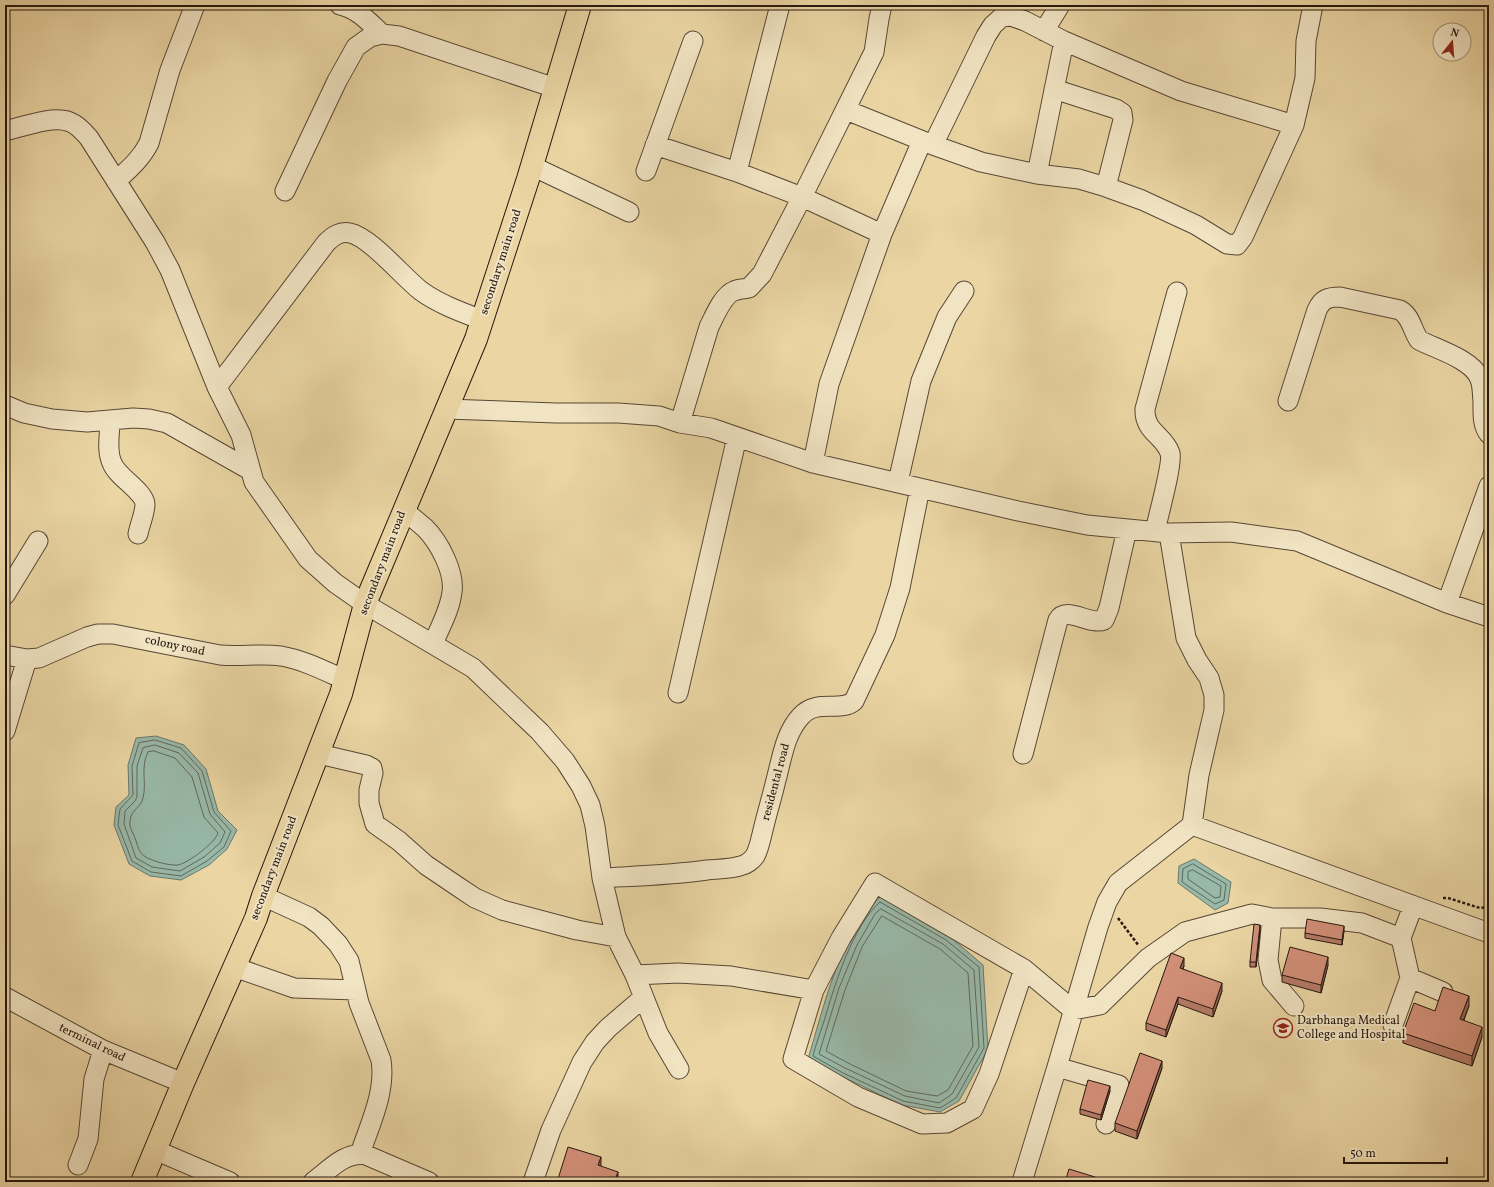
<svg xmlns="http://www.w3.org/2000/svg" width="1494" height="1187" font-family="Vollkorn,serif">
	<rect width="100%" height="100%" fill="#ead5a3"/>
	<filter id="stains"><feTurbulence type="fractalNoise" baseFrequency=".005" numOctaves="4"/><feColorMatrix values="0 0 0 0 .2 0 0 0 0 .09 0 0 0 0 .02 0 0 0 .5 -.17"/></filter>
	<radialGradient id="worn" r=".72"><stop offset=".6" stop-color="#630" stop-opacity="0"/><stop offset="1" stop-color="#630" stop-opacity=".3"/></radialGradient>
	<!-- water -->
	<path fill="#98b8a8" stroke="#6a786b" d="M156,736L184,745L206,769L218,811L237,830L227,849L209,865L181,880L150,876L129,864L114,825L116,807L129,795L128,765L136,738Z
		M1194,859L1231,882L1228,903L1215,910L1178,883L1179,866Z
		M880,897L949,936L983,965L988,1049L959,1101L940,1112L902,1105L841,1076L808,1059C825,1003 838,940 880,897Z"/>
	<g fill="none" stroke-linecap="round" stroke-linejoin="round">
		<!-- shore -->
		<path stroke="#5f685c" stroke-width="1" d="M155,740L181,748L202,771L214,812L231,831L224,847L207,861L181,876L151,872L132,861L118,825L120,809L133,795L132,766L139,743Z
			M155,745L179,753L198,773L210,814L225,832L220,843L204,857L180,871L152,867L136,858L124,824L125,811L135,801L137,797V766L143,748Z
			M154,751L175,758L192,777L204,817L218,833C215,843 188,863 178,865C169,866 146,860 141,853C138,849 137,843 135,838C133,833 129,827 130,821C131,809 141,808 143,798C147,783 140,767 148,752Z
			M1193,864L1226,884L1224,900L1215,904L1182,882L1183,869Z
			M1193,870L1221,886L1220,897L1215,898L1188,879V872Z
			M880,902L946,940L979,967L984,1048L956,1098L940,1108L903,1101L843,1073L813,1056C816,1043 821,1031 825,1018C835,984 853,925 880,902Z
			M881,909L943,944L974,970L979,1047L952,1094L939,1103L905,1096L845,1068L819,1054L839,988L857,945L875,914Z
			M882,916L940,949L968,973L973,1046L948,1090L937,1096L906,1091L848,1063L826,1051L845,990L862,947Z"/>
		<!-- minor casing -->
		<g stroke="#574735" stroke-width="21">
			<path id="minor" d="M340,5C358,9 369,22 382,34
				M1044,31L1060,5
				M1054,89L1116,109L1122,113L1123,120L1106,187
				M846,110L933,145L981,162L1037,174L1079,179L1106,187L1142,200L1196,225L1227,244L1237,245L1243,237L1294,125L1305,78L1306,41L1313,5
				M5,131C23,127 52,115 70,122C78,125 84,132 89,138L155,242L170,270L217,387L241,435L254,482L308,559L335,583L365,604L473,668L540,732L565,761L581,786L590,805L595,826L602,878L616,937L635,975L658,1033L679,1069
				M655,145L737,172L802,197L882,234
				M933,145L986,36L993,25L1002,17L1011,16L1025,21L1064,41L1181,91L1294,125
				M532,166L629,212
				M646,171L693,41
				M737,172L780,5
				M1037,174L1064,41
				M116,181C129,169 141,159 149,143L170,70L195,5
				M285,191L337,81L356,47L370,37L382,34L399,36L555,88
				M217,387L326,243C333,236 340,231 350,233C370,237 403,277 421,291C439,304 461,312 482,320
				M1288,401L1317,310C1322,299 1328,297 1340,297L1400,310C1411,316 1412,330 1419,340C1436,349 1471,359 1479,377C1483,385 1482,393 1483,401C1483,413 1482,425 1489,434
				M5,405L24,413L52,419L87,422L133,418L149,419L167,423L250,470
				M446,409L556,413H618L659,416L680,423L711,428L813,463L1018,511L1087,525L1169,533L1231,532L1297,541L1447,603L1489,617
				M110,420C110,434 106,450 112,463C117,477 144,491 145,504C145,513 140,524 138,534
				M680,423L709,327C714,317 723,295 734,291C738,289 744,289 749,288L762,274L802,197L874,52L879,19L882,5
				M813,463L829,384L882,234L922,141
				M898,482L921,381L947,317L964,291
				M404,511C411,516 418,522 425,528C439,542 455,572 452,592C450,610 440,627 433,644
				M1155,531C1158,517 1173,463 1170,453C1164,435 1144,432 1145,409L1177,292
				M1169,533L1186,638L1197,660L1209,678L1214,695V710L1199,775L1192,825
				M5,595L38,541
				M1447,603L1489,486
				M5,655L27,659L39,658L87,637L98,634H113L220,655C240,657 261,653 281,656C304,660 325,671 345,680
				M678,693L737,437
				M5,731L27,659
				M319,754L366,765L372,768L373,773L369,790V803L375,824L399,841L426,865L457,886L475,898L502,910L577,930L616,937
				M1023,754L1058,620C1066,605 1090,626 1104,620L1109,608L1127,529
				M602,878C637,876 672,875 707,870C718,869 730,869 740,866C746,865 752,860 755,856C759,849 761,838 763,830C767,813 772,797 776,780C782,758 785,733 801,716C817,698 841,713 854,701L885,635L900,588L920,488
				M263,896L309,917L321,926L338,944L349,961L359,1003L381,1060C386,1092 370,1124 360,1154
				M1413,906L1401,938L1410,978L1443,992
				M1272,918L1268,960L1272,980L1294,1006
				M234,967L294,988L356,990
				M1024,969L1073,1010L1100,1005L1148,958L1185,932L1252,914L1272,918H1320L1362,923L1401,938
				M635,975L678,973L731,976L814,990L841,938L875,883L1024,969L989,1074L973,1109L947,1123L922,1124L858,1097L793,1059L814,990
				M5,997L103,1050L183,1083
				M1393,1025L1410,978
				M1057,1067L1119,1085L1106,1124
				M155,1150L230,1182
				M78,1165L88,1139L94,1079L103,1050
				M313,1182C329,1170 345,1151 366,1155L429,1182
				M533,1182L551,1130L582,1062L595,1042L608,1028L643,998
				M1022,1182L1057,1067L1098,927L1107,902L1118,883L1192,825L1489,933"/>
		</g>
		<!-- major casing -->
		<g stroke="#261810" stroke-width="24">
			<path id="major" d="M142,1182L183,1083L256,918L263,896L341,694L365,604L476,339L528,179L580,5"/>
		</g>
		<!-- path -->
		<path stroke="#261810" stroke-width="2.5" stroke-dasharray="3 2" stroke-linecap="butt" d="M1443,898H1448L1480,908L1489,907
			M1118,918L1139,946"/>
		<!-- minor -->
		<use href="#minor" stroke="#f1e4c3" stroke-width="19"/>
		<!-- major -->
		<use href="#major" stroke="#ead5a3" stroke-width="22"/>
	</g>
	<!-- wall -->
	<path fill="#b57b67" stroke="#261810" d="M1260,930L1256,967H1250V962Z
		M1344,931L1342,945L1305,938V933Z
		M1328,965L1321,993L1282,982V975Z
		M1184,966L1183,969L1222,991L1213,1017L1178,1004L1166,1037L1146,1030V1023Z
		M1469,1006L1464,1020L1482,1037L1472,1066L1403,1043V1033Z
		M1162,1068L1137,1139L1115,1131V1123Z
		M1110,1091L1101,1120L1080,1114V1109Z"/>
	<!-- shaded-wall -->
	<path fill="#936454" stroke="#261810" d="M1260,925V930L1256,967V962Z
		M1344,926V931L1342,945V940Z
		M1328,957V965L1321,993V985Z
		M1184,958V966L1180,975V968Z
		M1222,983V991L1213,1017V1009Z
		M1469,996V1006L1460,1029V1019Z
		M1178,997V1004L1166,1037V1030Z
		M1482,1027V1037L1472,1066V1056Z
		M1162,1061V1068L1137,1139V1131Z
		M1110,1086V1091L1101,1120V1115Z
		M601,1157V1167L598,1165Z
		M618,1172V1182H614Z"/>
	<!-- building -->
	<path fill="#d28f78" stroke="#261810" d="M1307,919L1344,926L1342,940L1305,933Z
		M1254,924L1260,925L1256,962H1250Z
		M1290,947L1328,957L1321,985L1282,975Z
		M1171,953L1184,958L1180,968L1222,983L1213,1009L1178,997L1166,1030L1146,1023Z
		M1443,987L1469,996L1460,1019L1482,1027L1472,1056L1403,1033L1414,1003L1435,1011Z
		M1140,1053L1162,1061L1137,1131L1115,1123Z
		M1088,1080L1110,1086L1101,1115L1080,1109Z
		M568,1147L601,1157L598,1165L618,1172L614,1182H557Z
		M1069,1169L1095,1177L1093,1182H1065Z
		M619,1178L631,1182H618Z"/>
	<!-- icons -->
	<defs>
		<g id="university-ring" transform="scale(1)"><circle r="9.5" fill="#f1e4c3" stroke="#8f2418" stroke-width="1.5"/><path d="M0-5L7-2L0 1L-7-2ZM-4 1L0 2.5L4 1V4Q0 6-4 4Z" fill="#8f2418"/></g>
	</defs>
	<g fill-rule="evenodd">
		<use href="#university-ring" x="1283" y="1028"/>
	</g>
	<g text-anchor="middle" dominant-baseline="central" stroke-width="4" stroke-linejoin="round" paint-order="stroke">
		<!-- street labels -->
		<g font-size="12" fill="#261810" stroke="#f1e4c3">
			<text transform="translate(501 262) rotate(-72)">secondary main road</text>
			<text transform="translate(383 563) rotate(-69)">secondary main road</text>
			<text transform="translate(175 646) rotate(12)">colony road</text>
			<text transform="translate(776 782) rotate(-75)">residental road</text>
			<text transform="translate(274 868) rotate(-69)">secondary main road</text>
			<text transform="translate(92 1043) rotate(26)">terminal road</text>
		</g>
		<!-- poi labels -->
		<g font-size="12" fill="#261810" stroke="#f1e4c3" text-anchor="start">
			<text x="1297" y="1021">Darbhanga Medical<tspan x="1297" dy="14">College and Hospital</tspan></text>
		</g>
	</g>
	<!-- margin -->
	<rect width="1494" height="1187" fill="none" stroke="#ead5a3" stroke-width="20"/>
	<rect x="6" y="6" width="1482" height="1175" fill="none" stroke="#261810" stroke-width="2"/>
	<rect x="10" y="10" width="1474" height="1167" fill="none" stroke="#261810"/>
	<!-- north arrow -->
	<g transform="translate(1452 42) rotate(17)"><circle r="19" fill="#f1e4c3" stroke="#a0927b"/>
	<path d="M0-3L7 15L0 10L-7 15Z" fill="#8f2418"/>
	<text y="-6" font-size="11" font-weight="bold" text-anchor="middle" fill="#261810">N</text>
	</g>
	<!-- scale -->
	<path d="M1344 1157v6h103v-6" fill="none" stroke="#261810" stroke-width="2"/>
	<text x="1350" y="1157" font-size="12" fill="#261810" stroke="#f1e4c3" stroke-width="3" paint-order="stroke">50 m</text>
	<rect width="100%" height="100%" filter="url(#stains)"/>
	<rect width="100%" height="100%" fill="url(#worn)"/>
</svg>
